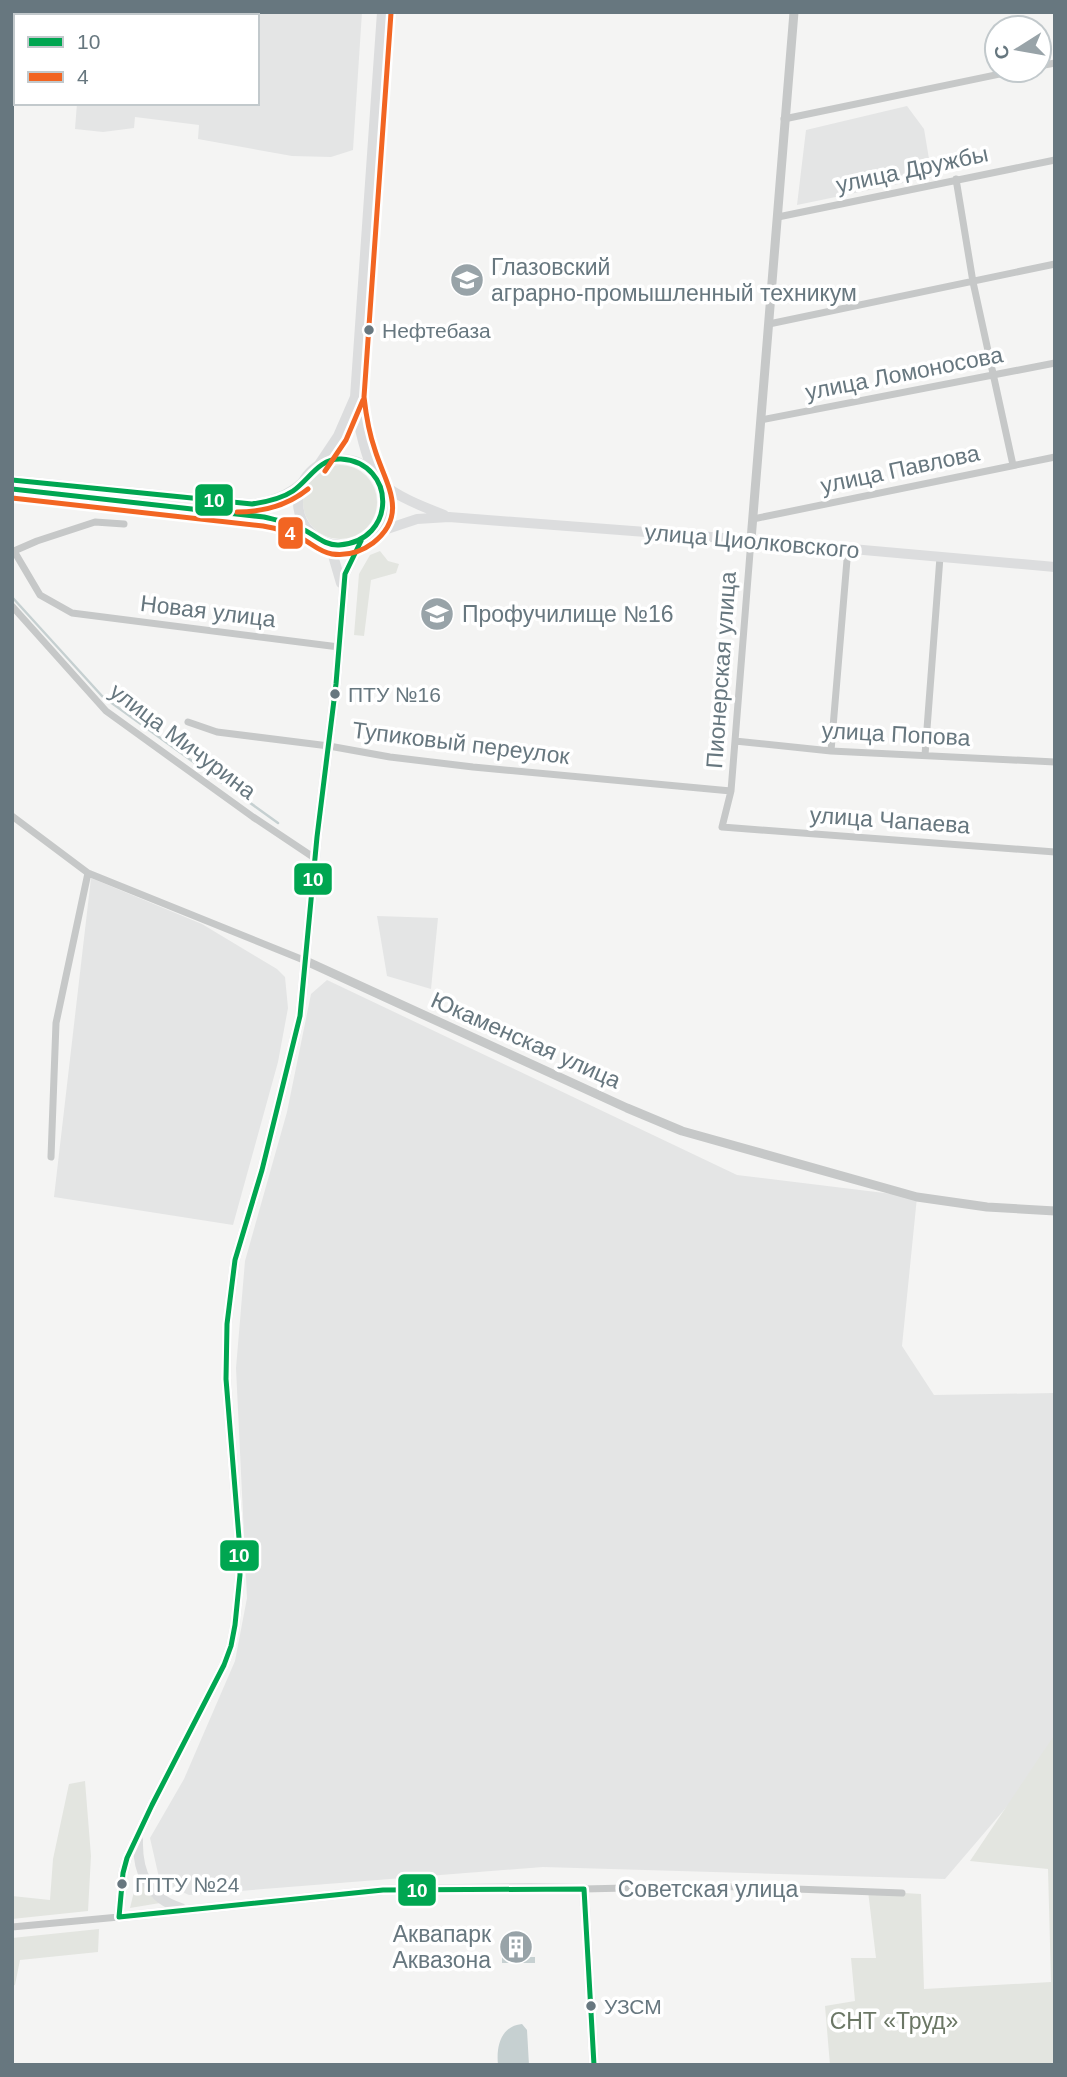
<svg xmlns="http://www.w3.org/2000/svg" width="1067" height="2077" font-family="Arial,sans-serif">
	<rect width="100%" height="100%" fill="#f4f4f3"/>
	<!-- built -->
	<path fill="#e4e5e5" d="M85,12H362L353,150L331,157L292,156L198,139L199,125L135,117L134,128L103,132L75,129L77,103H257V16H85Z
		M907,106L924,129L932,177L797,205L806,130Z
		M91,878L202,924L277,969L285,977L288,1008L278,1062L233,1225L54,1197Z
		M377,916L438,918L431,989L387,976Z
		M327,980L737,1175L917,1197L902,1346L934,1395L1055,1393V1750L945,1879L543,1867L189,1895L160,1882L150,1838L184,1779L235,1661L247,1598L236,1368L245,1261L287,1112L311,994Z"/>
	<!-- green -->
	<path fill="#e3e5e0" d="M303 502a37 37 0 1 1 74 0a37 37 0 1 1-74 0Z
		M380,551L388,561L399,564L396,573L371,580L364,636L354,635L359,574L370,555Z
		M1055,1734V2065H830L825,2006L855,2001L851,1958H876L868,1891L921,1894L924,1989L1051,1982L1048,1869L970,1861Z
		M85,1781L91,1856L88,1911L12,1919V1896L50,1900L53,1859L69,1784Z
		M139,1871L152,1897L160,1903L130,1908Z
		M99,1929L98,1952L20,1960L15,1985L12,1986V1938Z"/>
	<!-- water -->
	<path fill="#c6d0d1" d="M502,1957H535V1963H502Z
		M522,2024L527,2030L529,2065H498C496,2046 501,2026 522,2024Z"/>
	<g fill="none" stroke-linecap="round" stroke-linejoin="round">
		<!-- stream -->
		<path stroke="#c6d0d1" stroke-width="2.5" d="M12,597L102,696L278,823"/>
		<!-- minor -->
		<path stroke="#c6c8c8" stroke-width="7" d="M1039,66L1055,63
			M784,119L1019,70
			M956,179L973,282L1013,465
			M778,217L1055,160
			M769,324L1055,264
			M761,420L1055,363
			M753,519L1055,457
			M124,524L95,522L37,541L14,551L40,595L72,613L339,647
			M751,540L731,791L722,827L1055,852
			M12,606L106,711L253,817L316,859
			M188,722L217,732L329,746L390,757L473,767L731,791
			M735,741L831,751L1055,762
			M831,751L848,548
			M925,755L940,557
			M12,816L88,873L306,961
			M51,1157L56,1023L88,873
			M584,1889L711,1886L902,1893
			M12,1927L119,1917"/>
		<!-- tertiary -->
		<path stroke="#c6c8c8" stroke-width="9" d="M751,540L794,12
			M306,961L627,1108L682,1131L917,1197L987,1207L1055,1211"/>
		<!-- secondary -->
		<path stroke="#dcddde" stroke-width="10" d="M318,466L338,436L355,397
			M373,473C364,448 357,424 355,397L382,12
			M12,480L252,504C272,501 288,496 303,482
			M12,489L264,517L295,526L310,533"/>
		<!-- primary -->
		<path stroke="#dcddde" stroke-width="10" d="M298 502a43 43 0 1 1 86 0a43 43 0 1 1-86 0Z
			M381,483C400,498 421,506 444,515
			M369,535L417,519L449,517L751,540L1055,567
			M361,541L345,574L336,684L317,837L300,1016L262,1170L235,1260L227,1324L226,1379L239,1538L240,1575L235,1625L231,1646L224,1665L152,1805L127,1858L123,1873L119,1917L383,1890L530,1888L584,1889L594,2065
			M323,542L332,552L341,583
			M138,1840C137,1872 149,1899 181,1908"/>
		<!-- bus-1 casing -->
		<g stroke="#fff" stroke-width="10">
			<path id="bus-1" d="M12,480L252,504C266,502 281,499 293,491C309,480 319,458 341,459C397,463 397,541 339,545C324,546 313,533 300,528C289,522 276,520 264,517L12,489
				M361,541L345,574L336,684L317,837L300,1016L262,1170L235,1260L227,1324L226,1379L239,1538L240,1575L235,1625L231,1646L224,1665L152,1805L127,1858L123,1873L119,1917L383,1890L584,1889L594,2065"/>
		</g>
		<!-- bus-2 casing -->
		<g stroke="#fff" stroke-width="10">
			<path id="bus-2" d="M325,471L346,440L363,400
				M12,498L263,526C275,528 287,531 299,537C310,542 319,552 332,554C347,556 361,552 373,543C410,514 385,483 375,450C369,433 366,415 364,397L391,13
				M237,512C264,512 287,506 308,489"/>
		</g>
		<!-- bus-1 -->
		<use href="#bus-1" stroke="#00a651" stroke-width="5"/>
		<!-- bus-2 -->
		<use href="#bus-2" stroke="#f26522" stroke-width="5"/>
	</g>
	<!-- icons -->
	<defs>
		<g id="university-disc" transform="scale(1.75)"><circle r="9.5" fill="#98a3a8" stroke="#fff"/><path d="M0-5L7-2L0 1L-7-2ZM-4 1L0 2.5L4 1V4Q0 6-4 4Z" fill="#fff"/></g>
		<g id="building-disc" transform="scale(1.75)"><circle r="9.5" fill="#98a3a8" stroke="#fff"/><path d="M-4-6H4V6H1V3H-1V6H-4ZM-2.5-4.3h1.7v1.8h-1.7ZM.8-4.3h1.7v1.8H.8ZM-2.5-1h1.7V.8h-1.7ZM.8-1h1.7V.8H.8Z" fill="#fff"/></g>
	</defs>
	<g fill-rule="evenodd">
		<use href="#university-disc" x="467" y="280"/>
		<use href="#university-disc" x="437" y="614"/>
		<use href="#building-disc" x="516" y="1947"/>
	</g>
	<!-- markers -->
	<g fill="#67777f" stroke="#fff" stroke-width="2.5">
		<circle cx="369" cy="330" r="6"/>
		<circle cx="335" cy="694" r="6"/>
		<circle cx="122" cy="1884" r="6"/>
		<circle cx="591" cy="2006" r="6"/>
	</g>
	<g text-anchor="middle" dominant-baseline="central" stroke-width="7" stroke-linejoin="round" paint-order="stroke">
		<!-- bus labels -->
		<g font-size="21" fill="#67777f" stroke="#fff" text-anchor="start">
			<text x="382" y="330">Нефтебаза</text>
			<text x="348" y="694">ПТУ №16</text>
			<text x="135" y="1884">ГПТУ №24</text>
			<text x="604" y="2006">УЗСМ</text>
		</g>
		<!-- street labels -->
		<g font-size="23" fill="#67777f" stroke="#fff">
			<text transform="translate(912 169) rotate(-12)">улица Дружбы</text>
			<text transform="translate(904 373) rotate(-11)">улица Ломоносова</text>
			<text transform="translate(900 469) rotate(-12)">улица Павлова</text>
			<text transform="translate(752 541) rotate(5)">улица Циолковского</text>
			<text transform="translate(208 611) rotate(7)">Новая улица</text>
			<text transform="translate(721 670) rotate(-86)">Пионерская улица</text>
			<text transform="translate(896 734) rotate(3)">улица Попова</text>
			<text transform="translate(183 741) rotate(37)">улица Мичурина</text>
			<text transform="translate(461 743) rotate(7)">Тупиковый переулок</text>
			<text transform="translate(890 820) rotate(4)">улица Чапаева</text>
			<text transform="translate(526 1040) rotate(24)">Юкаменская улица</text>
			<text x="708" y="1889">Советская улица</text>
		</g>
		<!-- poi labels -->
		<g font-size="23" fill="#67777f" stroke="#fff" text-anchor="start">
			<text x="491" y="267">Глазовский<tspan x="491" dy="26">аграрно-промышленный техникум</tspan></text>
			<text x="462" y="614">Профучилище №16</text>
			<text x="491" y="1934" text-anchor="end">Аквапарк<tspan x="491" dy="26">Аквазона</tspan></text>
		</g>
		<!-- park labels -->
		<g font-size="23" fill="#6b7765" stroke="#fff">
			<text x="894" y="2021">СНТ «Труд»</text>
		</g>
	</g>
	<g stroke="#fff" stroke-width="2.5">
		<rect x="194" y="483" width="40" height="34" rx="7" fill="#00a651"/>
		<rect x="277" y="516" width="27" height="34" rx="7" fill="#f26522"/>
		<rect x="293" y="862" width="40" height="34" rx="7" fill="#00a651"/>
		<rect x="219" y="1539" width="41" height="33" rx="7" fill="#00a651"/>
		<rect x="397" y="1873" width="40" height="34" rx="7" fill="#00a651"/>
	</g>
	<g font-size="19" text-anchor="middle" font-weight="bold" fill="#fff">
		<text x="214" y="507">10</text>
		<text x="290" y="540">4</text>
		<text x="313" y="886">10</text>
		<text x="239" y="1562">10</text>
		<text x="417" y="1897">10</text>
	</g>
	<!-- border -->
	<rect width="1067" height="2077" fill="none" stroke="#67777f" stroke-width="28"/>
	<!-- legend -->
	<rect x="14" y="14" width="245" height="91" fill="#ffffff" stroke="#c2c9cc" stroke-width="2"/>
	<rect x="28" y="37" width="35" height="10" fill="#00a651" stroke="#c2c9cc" stroke-width="2"/>
	<text x="77" y="49" font-size="21" fill="#67777f">10</text>
	<rect x="28" y="72" width="35" height="10" fill="#f26522" stroke="#c2c9cc" stroke-width="2"/>
	<text x="77" y="84" font-size="21" fill="#67777f">4</text>
	<!-- north arrow -->
	<g transform="translate(1018 49) rotate(259)"><circle r="33" fill="#ffffff" stroke="#c2c9cc" stroke-width="2"/>
	<path d="M0-5L12 26L0 18L-12 26Z" fill="#98a3a8"/>
	<text y="-10" font-size="19" font-weight="bold" text-anchor="middle" fill="#67777f">С</text>
	</g>
</svg>
